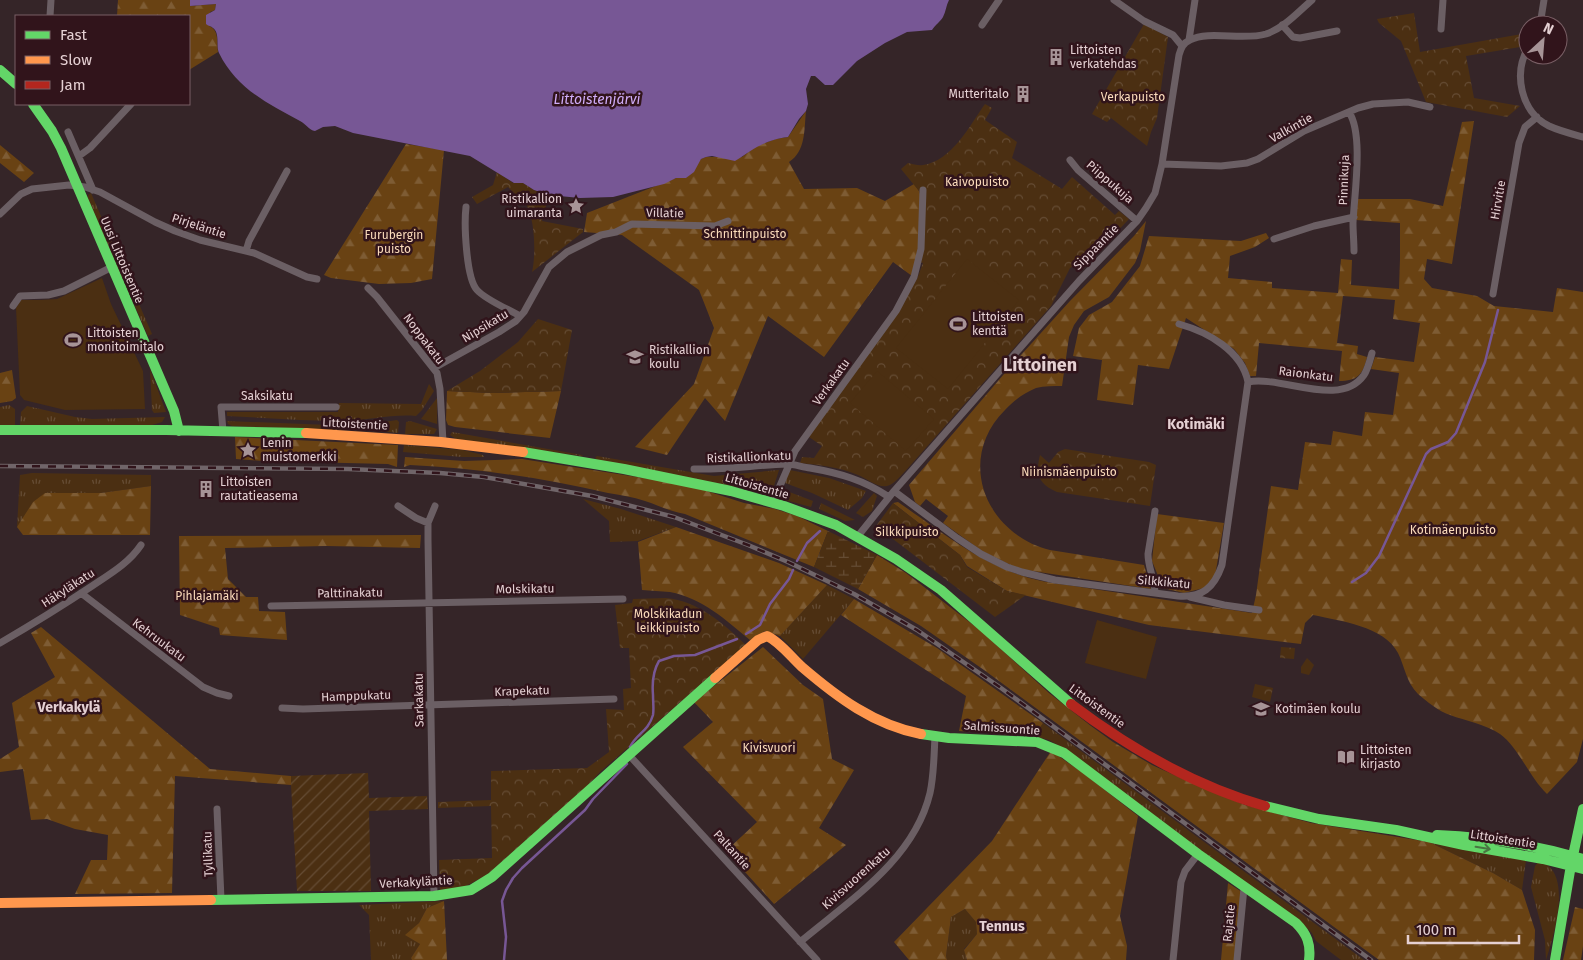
<svg xmlns="http://www.w3.org/2000/svg" width="1583" height="960" font-family="'Fira Sans',sans-serif">
	<defs>
		<pattern id="grass-tufts" width="24" height="20" patternUnits="userSpaceOnUse" patternTransform="scale(1.25)"><rect width="24" height="20" fill="#4b2f12"/><path d="M3 7l-1-3M5 7V3M7 7l1-3M15 17l-1-3M17 17v-4M19 17l1-3" fill="none" stroke="#654c34"/></pattern>
		<pattern id="forest-firs" width="22" height="20" patternUnits="userSpaceOnUse" patternTransform="scale(1.25)"><rect width="22" height="20" fill="#694213"/><path d="M5 1l3.5 6h-7zM16 11l3.5 6h-7z" fill="#7e5c34"/></pattern>
		<pattern id="wetland-marsh" width="20" height="14" patternUnits="userSpaceOnUse" patternTransform="scale(1.25)"><rect width="20" height="14" fill="#4b2f12"/><path d="M1 5h8M5 5V1M11 12h8M15 12V8" fill="none" stroke="#654c34"/></pattern>
		<pattern id="park-crowns" width="20" height="18" patternUnits="userSpaceOnUse" patternTransform="scale(1.25)"><rect width="20" height="18" fill="#4b2f12"/><path d="M2 6a3 3 0 1 1 6 0M12 15a3 3 0 1 1 6 0" fill="none" stroke="#654c34"/></pattern>
		<pattern id="garden-furrows" width="10" height="10" patternUnits="userSpaceOnUse" patternTransform="scale(1.25)"><rect width="10" height="10" fill="#4b2f12"/><path d="M-1 1l2-2M0 10L10 0M9 11l2-2" fill="none" stroke="#654c34"/></pattern>
	</defs>
	<rect width="100%" height="100%" fill="#352528"/>
	<!-- grass -->
	<path fill="url(#grass-tufts)" d="M91,193L152,334L148,336L88,199V195Z
		M150,369L166,412L154,413L152,410Z
		M429,384L434,391L422,410L416,416C392,414 370,420 347,421C307,421 267,418 227,416V412H338L339,403L421,404Z
		M437,398V424L421,419Z
		M9,405L15,409V425H0V407Z
		M27,406L75,417L92,419L165,417L162,422L152,425H20L21,412Z
		M397,420L399,422L398,433L359,429V426Z
		M227,421L355,426L354,429L334,430L232,426L228,424Z
		M410,421L437,429L434,434H405L406,422Z
		M452,432L582,455L583,456L456,439L450,435Z
		M404,445L463,450L483,455L484,457H462L403,452Z
		M597,456L714,476L779,470L773,489L766,492L600,462L595,458Z
		M790,470L829,478L866,491L862,498L848,510L812,493L785,483Z
		M32,473L151,475V486L101,493H45L17,527L20,475Z
		M784,490L813,501L811,507L785,500L782,495Z
		M874,493L877,496L872,511L863,517L856,513Z
		M583,499L621,509L676,527L638,541L610,542L609,521Z
		M821,503L855,520L845,521L819,509Z
		M827,585L854,599L803,659L780,636Z
		M1043,723L1364,960H1341L1316,941L1312,933L1294,916L1231,873L1063,748L1049,740L1034,736Z
		M1429,842L1526,860L1522,890L1493,873Z
		M1539,861C1574,871 1554,935 1546,960L1545,940L1531,887L1535,866Z
		M444,901L427,908L419,923L406,935L420,944L411,958L412,960H371L369,915L359,905Z
		M965,909L976,922L977,934L964,949L967,960H947L946,956L951,917Z"/>
	<!-- forest -->
	<path fill="url(#forest-firs)" d="M118,0H190V6L216,4L215,10L210,12L209,26C219,30 217,42 218,52L189,70V16H117Z
		M806,111C804,130 806,151 789,162L804,189L857,188L885,201L914,184L919,191L921,197L920,249L912,276L893,262L824,357L768,316L725,421L705,398L667,455L635,447L694,384L714,328L699,290L622,235L584,232L587,213L676,178H686L701,159L706,157H742L756,146L776,139L788,137Z
		M1474,121L1452,264L1427,259L1424,279L1432,288L1477,296L1494,306L1553,312L1557,288L1583,292V739L1577,762L1547,794C1530,778 1518,747 1500,734C1485,724 1466,721 1450,715C1440,712 1426,701 1418,694C1406,682 1405,667 1398,653C1384,626 1340,621 1313,615L1305,623L1301,644L1149,625L1007,591L967,566L960,555L893,503L898,502C936,528 974,559 1017,574C1033,580 1050,583 1067,585L1252,613L1256,595L1271,486L1298,490L1305,442L1331,445L1333,431L1362,436L1365,412L1393,415L1399,373L1371,369L1375,357L1414,362L1420,323L1393,319L1395,300L1343,296L1337,343L1358,346L1357,354L1367,357C1363,375 1357,381 1339,381L1342,351L1259,343L1256,376H1250L1245,363L1234,349L1186,318L1169,369L1138,365L1133,405L1097,400L1102,360L1073,356L1079,328L1089,315L1112,302L1140,266L1149,236L1241,241L1266,233L1269,238L1255,247L1230,256L1228,278L1272,282V288L1338,293L1341,259L1352,260L1351,285L1399,289L1400,259V223L1356,220L1353,199H1410L1443,206L1462,122Z
		M406,144L444,150L432,279L411,283L379,284L331,278L324,275Z
		M0,145L34,173L24,182L0,163Z
		M1146,221L1140,251L1135,263L1109,297L1084,311L1074,325L1069,337L1062,386C1054,386 1044,386 1036,388C1024,393 1013,401 1005,410C955,460 986,534 1050,550L1144,565L1151,589L1019,569L982,551L943,523L948,516L926,499L920,506L915,502L909,485L1010,367L1070,301L1134,236Z
		M12,370L16,398L12,401L0,403V373Z
		M447,391L493,393L561,391L550,438L455,427L448,425L446,420Z
		M235,437L398,445L397,467L388,464L263,461L236,459Z
		M405,457L464,461L522,459L688,485L744,503L775,509L797,516L828,531L814,567L685,514C669,511 660,506 645,501C633,497 620,495 608,493C542,478 476,468 410,465L404,467Z
		M151,486L150,535H23L17,527L33,502L45,493H101Z
		M1157,514L1224,523L1215,576L1204,588L1184,593L1163,588L1152,561Z
		M676,527L779,563L827,585L780,636L765,631L750,640C726,620 702,598 670,592C661,591 651,591 642,590L638,542Z
		M421,535L420,548L327,546L225,548L228,579L246,597H258L259,611L285,612L287,640L220,635L219,628L180,615L179,536Z
		M877,555L906,573L981,631L1049,693L1091,726L1113,742L1152,765L1196,785L1245,805L1311,823L1429,842L1493,873L1522,890L1535,930L1534,960H1379L984,670L921,626L858,589Z
		M854,599L937,648L1043,723L1034,736L959,731L966,696L841,615Z
		M41,627L210,769L291,776V785L175,776L172,893L75,894L91,860H107L108,835L75,829L47,819L31,820L23,769L0,772V759L19,747L12,703L55,677L31,633Z
		M763,647L803,685L823,699L832,759L854,770L819,828L846,845L774,904L726,851L757,822L683,747L713,722L694,702Z
		M1051,751L1083,773L1138,816L1120,916L1127,946L1126,960H967L964,950L977,934L976,922L965,909L951,917L946,956L947,960H909L894,942L992,841Z
		M1228,883L1242,892L1235,960H1221Z
		M444,901L447,960H412L411,958L420,944L405,935L419,923L427,908Z
		M1575,907L1583,909V946L1581,960H1563Z"/>
	<!-- wetland -->
	<path fill="url(#wetland-marsh)" d="M828,531L877,555L858,589L814,567Z"/>
	<!-- park -->
	<path fill="url(#park-crowns)" d="M1414,13L1420,52L1528,33L1520,47L1466,56L1474,98L1520,106L1507,117L1426,102L1401,41L1379,23L1377,19Z
		M1144,24L1168,37L1157,118L1151,132L1147,146L1111,118L1107,122L1092,114Z
		M985,104L992,108L985,120L1017,142L1012,158L1062,189L1072,177L1115,215L1119,211L1129,219L1113,236L1070,268L1051,306L908,468C902,474 895,484 887,486C878,488 866,478 858,475C839,467 819,465 800,463L802,457L814,458L822,446L809,437L917,279L923,263L917,261L920,249L921,197L919,191L901,169L908,163C913,164 919,166 923,165C952,161 970,125 985,104Z
		M497,172L513,183H523L534,190L549,195L542,221L583,229V232L532,272C536,256 535,221 527,206C523,199 513,193 508,187L477,204L472,197L493,185Z
		M538,319L572,330L561,391L493,393L447,391L480,371L518,342Z
		M1065,449L1149,462L1156,465L1150,506L1057,492C1039,484 1035,475 1040,455L1049,463L1058,452Z
		M893,503L960,555L967,567L1007,591L1026,595L995,617L876,526Z
		M666,598C698,601 723,623 746,645L601,771L585,788L487,875L462,888L440,890L439,860L492,858L491,806L438,808V802L491,800V771L587,768L609,752L606,709L624,710L623,689L631,688L629,648H620L615,605L632,603L633,599Z
		M1281,647L1295,648L1294,659L1280,658Z
		M1307,658L1314,665L1309,675L1301,673V667Z
		M1255,684L1273,688L1270,702L1252,697Z"/>
	<!-- garden -->
	<path fill="url(#garden-furrows)" d="M368,773L369,798L427,796L428,809L369,811L371,891H297L291,785V776Z"/>
	<!-- pitch -->
	<path fill="#4b2f12" d="M967,259L1019,300L948,389L896,348Z
		M102,278L111,304L143,371L145,409L65,410L24,400L20,395L16,308L21,300H41L57,299Z
		M877,371L934,419L906,451L850,403Z
		M1097,620L1157,637L1146,679L1085,663Z"/>
	<!-- water -->
	<path fill="#775795" d="M190,0H949C946,6 946,11 943,17C941,21 935,25 932,30L907,32L885,43L857,61L833,85H825L815,76H811L806,89L808,104L806,111L799,119L788,137C764,140 754,149 735,161L712,156L706,157L701,159L694,172L686,178H676L664,184L613,197L580,198L549,195L534,190L523,183H514L470,156L353,133L335,126L323,127L315,131C309,130 306,124 300,121C268,104 236,88 219,53C216,46 220,33 213,28C211,26 208,26 206,24V15L215,10L216,4L190,6Z"/>
	<g fill="none" stroke-linecap="round" stroke-linejoin="round">
		<!-- stream -->
		<path stroke="#775795" stroke-width="2.5" d="M797,561L807,543L820,531
			M1352,582L1366,573L1379,556L1426,454L1431,449L1448,442L1456,433L1485,362L1498,310
			M746,634L760,625L770,604L789,579L793,570
			M630,747C637,733 648,732 653,715C654,709 653,702 653,695C652,683 653,671 659,661L674,656L695,655L737,639
			M504,960L506,937L502,901L506,890L513,878L522,868L585,810L593,799L627,764"/>
		<!-- street -->
		<path stroke="#6b5f64" stroke-width="7" d="M1114,0L1144,21L1173,35L1182,46
			M50,16L51,0
			M982,25L999,0
			M1282,25L1293,37L1300,38L1337,31
			M1540,25L1544,0
			M1441,29L1443,0
			M1189,40L1195,0
			M1528,48C1513,74 1521,112 1549,126C1560,131 1572,134 1583,137
			M1349,112C1364,135 1354,196 1353,223C1353,232 1354,242 1354,251
			M68,132L93,190
			M79,156L90,148L131,104
			M1070,160L1078,170L1137,221
			M1162,164L1221,166L1247,163L1258,159L1304,131L1358,108L1373,104L1408,102L1430,107
			M466,207C464,224 466,278 477,290C486,300 508,309 520,316
			M0,214L21,194L32,189L69,185L85,187L100,192L155,222L175,231L200,240L254,253L307,277L317,279
			M1274,239L1314,226L1354,217
			M246,251L249,241L287,171
			M368,288L377,297L437,373L440,389L443,442
			M1493,294L1519,143L1525,127L1537,117
			M13,306L20,296L48,295L64,291L112,267
			M434,368L499,332L516,321L524,312L549,267L567,252L601,235L616,232L632,224L715,226L728,221
			M1248,382C1281,375 1340,409 1364,375C1368,369 1370,360 1372,353
			M223,431L221,407H336
			M694,469C725,470 756,465 787,464C794,464 802,467 810,468C839,473 864,480 889,497
			M894,491L957,538L981,554L1007,567L1022,572L1055,580L1178,596C1202,598 1214,588 1222,565L1248,382C1242,351 1208,332 1179,324
			M773,502L795,451L896,311L914,277L921,249L923,190
			M398,506L416,518L428,523
			M1155,511L1148,554C1148,568 1155,580 1155,593
			M858,536L894,491L1079,281L1137,221L1146,208L1155,193L1162,164L1179,55C1181,48 1183,43 1190,40C1209,30 1243,41 1266,34C1284,28 1298,12 1312,0
			M81,593L203,687L217,693L229,696
			M1190,597L1224,605L1259,610
			M271,606L623,599
			M0,643C31,625 62,606 92,586C110,574 129,563 141,545
			M282,708L303,709L614,699
			M629,755L817,960
			M217,809L221,899
			M434,896L428,540V523L435,506
			M800,942C850,900 914,860 930,793C934,775 934,755 935,736
			M1173,960L1181,882L1185,871L1198,854
			M1237,960L1244,888"/>
		<!-- fast -->
		<path stroke="#63d668" stroke-width="10" d="M0,70L16,84
			M33,104L52,131L61,148L174,411L179,431
			M0,430H166L306,433
			M523,452L624,469L731,491L784,506L836,525L896,559L941,590L1071,704
			M921,734L949,738L1037,742L1064,753L1198,854L1296,923C1307,934 1311,944 1309,960
			M1265,806L1319,819L1396,830L1464,845L1543,859L1583,869
			M1437,835C1487,837 1535,845 1583,859
			M211,900L434,896L471,890L492,877L715,678
			M1555,960L1571,865L1583,809"/>
		<!-- slow -->
		<path stroke="#ff974d" stroke-width="10" d="M306,433L441,442L523,452
			M715,678L758,640L767,636C780,642 791,657 802,667C837,697 874,725 921,734
			M0,903L211,900"/>
		<!-- jam -->
		<path stroke="#b3261e" stroke-width="10" d="M1071,704C1129,748 1195,786 1265,806"/>
		<!-- rail casing -->
		<g stroke="#706569" stroke-width="4.5">
			<path id="rail" d="M0,466L348,469L440,473L484,477L592,496L674,517L748,545L788,562L854,594L917,630L1001,688L1371,960"/>
		</g>
		<!-- rail -->
		<use href="#rail" stroke="#31141b" stroke-width="2.5" stroke-dasharray="8" stroke-linecap="butt"/>
	</g>
	<!-- one-way arrows -->
	<defs><path id="oneway-shaft" d="M-6 0H5M1.5-3L5.5 0L1.5 3" fill="none" stroke-width="1.6" stroke-linecap="round" stroke-linejoin="round" transform="scale(1.25)"/></defs>
	<use stroke="#4a7542" href="#oneway-shaft" transform="translate(1483 848) rotate(9)"/>
	<!-- icons -->
	<defs>
		<g id="building-bare" transform="scale(1.35)"><path d="M-4-6H4V6H1V3H-1V6H-4ZM-2.5-4.3h1.7v1.8h-1.7ZM.8-4.3h1.7v1.8H.8ZM-2.5-1h1.7V.8h-1.7ZM.8-1h1.7V.8H.8Z" fill="#a79497" stroke="#31141b" stroke-width="2.5" paint-order="stroke"/></g>
		<g id="sight-bare" transform="scale(1.35)"><path d="M0-6L1.8-2.2L6-1.7L2.9 1.2L3.7 5.4L0 3.3L-3.7 5.4L-2.9 1.2L-6-1.7L-1.8-2.2Z" fill="#a79497" stroke="#31141b" stroke-width="2.5" paint-order="stroke"/></g>
		<g id="stadium-bare" transform="scale(1.35)"><path d="M0-5a6.5 5 0 1 0 0 10a6.5 5 0 1 0 0-10ZM-3.5-1.8h7v3.6h-7Z" fill="#a79497" stroke="#31141b" stroke-width="2.5" paint-order="stroke"/></g>
		<g id="school-bare" transform="scale(1.35)"><path d="M0-5L7-2L0 1L-7-2ZM-4 1L0 2.5L4 1V4Q0 6-4 4Z" fill="#a79497" stroke="#31141b" stroke-width="2.5" paint-order="stroke"/></g>
		<g id="library-bare" transform="scale(1.35)"><path d="M-6-4Q-3-5.5-.7-3.5V5Q-3 3-6 4ZM6-4Q3-5.5 .7-3.5V5Q3 3 6 4Z" fill="#a79497" stroke="#31141b" stroke-width="2.5" paint-order="stroke"/></g>
	</defs>
	<g fill-rule="evenodd">
		<use href="#building-bare" x="1056" y="57"/>
		<use href="#building-bare" x="1023" y="94"/>
		<use href="#sight-bare" x="576" y="206"/>
		<use href="#stadium-bare" x="958" y="324"/>
		<use href="#stadium-bare" x="73" y="340"/>
		<use href="#school-bare" x="635" y="357"/>
		<use href="#sight-bare" x="248" y="450"/>
		<use href="#building-bare" x="206" y="489"/>
		<use href="#school-bare" x="1261" y="709"/>
		<use href="#library-bare" x="1346" y="757"/>
	</g>
	<g text-anchor="middle" dominant-baseline="central" stroke-width="5" stroke-linejoin="round" paint-order="stroke">
		<!-- poi labels -->
		<g font-size="12" fill="#e5d0d3" stroke="#31141b" text-anchor="start">
			<text x="1070" y="50">Littoisten<tspan x="1070" dy="14">verkatehdas</tspan></text>
			<text x="1009" y="94" text-anchor="end">Mutteritalo</text>
			<text x="562" y="199" text-anchor="end">Ristikallion<tspan x="562" dy="14">uimaranta</tspan></text>
			<text x="972" y="317">Littoisten<tspan x="972" dy="14">kenttä</tspan></text>
			<text x="87" y="333">Littoisten<tspan x="87" dy="14">monitoimitalo</tspan></text>
			<text x="649" y="350">Ristikallion<tspan x="649" dy="14">koulu</tspan></text>
			<text x="262" y="443">Lenin<tspan x="262" dy="14">muistomerkki</tspan></text>
			<text x="220" y="482">Littoisten<tspan x="220" dy="14">rautatieasema</tspan></text>
			<text x="1275" y="709">Kotimäen koulu</text>
			<text x="1360" y="750">Littoisten<tspan x="1360" dy="14">kirjasto</tspan></text>
		</g>
		<!-- park labels -->
		<g font-size="12" fill="#fbdbbb" stroke="#31141b">
			<text x="1133" y="97">Verkapuisto</text>
			<text x="977" y="182">Kaivopuisto</text>
			<text x="745" y="234">Schnittinpuisto</text>
			<text x="394" y="235">Furubergin<tspan x="394" dy="14">puisto</tspan></text>
			<text x="1069" y="472">Niinismäenpuisto</text>
			<text x="1453" y="530">Kotimäenpuisto</text>
			<text x="907" y="532">Silkkipuisto</text>
			<text x="207" y="596">Pihlajamäki</text>
			<text x="668" y="614">Molskikadun<tspan x="668" dy="14">leikkipuisto</tspan></text>
			<text x="769" y="748">Kivisvuori</text>
		</g>
		<!-- street labels -->
		<g font-size="12" fill="#e5d0d3" stroke="#31141b">
			<text transform="translate(1291 128) rotate(-29)">Valkintie</text>
			<text transform="translate(1344 180) rotate(-88)">Pinnikuja</text>
			<text transform="translate(1110 182) rotate(41)">Piippukuja</text>
			<text transform="translate(1498 200) rotate(-80)">Hirvitie</text>
			<text transform="translate(665 213) rotate(1)">Villatie</text>
			<text transform="translate(199 226) rotate(18)">Pirjeläntie</text>
			<text transform="translate(1096 247) rotate(-45)">Sippaantie</text>
			<text transform="translate(122 260) rotate(67)">Uusi Littoistentie</text>
			<text transform="translate(485 326) rotate(-31)">Nipsikatu</text>
			<text transform="translate(424 339) rotate(53)">Noppakatu</text>
			<text transform="translate(1306 374) rotate(7)">Raionkatu</text>
			<text transform="translate(831 382) rotate(-54)">Verkakatu</text>
			<text x="267" y="396">Saksikatu</text>
			<text transform="translate(355 424) rotate(3)">Littoistentie</text>
			<text transform="translate(749 457) rotate(-2)">Ristikallionkatu</text>
			<text transform="translate(757 486) rotate(16)">Littoistentie</text>
			<text transform="translate(1164 582) rotate(5)">Silkkikatu</text>
			<text transform="translate(68 588) rotate(-33)">Häkyläkatu</text>
			<text transform="translate(525 589) rotate(-1)">Molskikatu</text>
			<text transform="translate(350 593) rotate(-1)">Palttinakatu</text>
			<text transform="translate(159 640) rotate(37)">Kehruukatu</text>
			<text transform="translate(522 691) rotate(-2)">Krapekatu</text>
			<text transform="translate(356 696) rotate(-2)">Hamppukatu</text>
			<text transform="translate(419 700) rotate(-91)">Sarkakatu</text>
			<text transform="translate(1097 706) rotate(36)">Littoistentie</text>
			<text transform="translate(1002 728) rotate(4)">Salmissuontie</text>
			<text transform="translate(1503 839) rotate(9)">Littoistentie</text>
			<text transform="translate(732 850) rotate(48)">Paltantie</text>
			<text transform="translate(208 854) rotate(-92)">Tyllikatu</text>
			<text transform="translate(856 878) rotate(-42)">Kivisvuorenkatu</text>
			<text transform="translate(416 882) rotate(-3)">Verkakyläntie</text>
			<text transform="translate(1229 923) rotate(-84)">Rajatie</text>
		</g>
		<!-- water labels -->
		<g font-size="14" font-style="italic" fill="#d0adf9" stroke="#31141b">
			<text x="597" y="99">Littoistenjärvi</text>
		</g>
		<!-- neighbourhood labels -->
		<g font-size="14" font-weight="bold" fill="#e5d0d3" stroke="#31141b">
			<text x="1196" y="424">Kotimäki</text>
			<text x="69" y="707">Verkakylä</text>
			<text x="1002" y="926">Tennus</text>
		</g>
		<!-- district labels -->
		<g font-size="18" font-weight="bold" fill="#e5d0d3" stroke="#31141b">
			<text x="1040" y="365">Littoinen</text>
		</g>
	</g>
	<!-- legend -->
	<rect x="15" y="15" width="175" height="90" fill="#31141b" stroke="#795f65"/>
	<rect x="25" y="31" width="25" height="8" fill="#63d668" stroke="#795f65"/>
	<text x="60" y="40" font-size="15" fill="#e5d0d3">Fast</text>
	<rect x="25" y="56" width="25" height="8" fill="#ff974d" stroke="#795f65"/>
	<text x="60" y="65" font-size="15" fill="#e5d0d3">Slow</text>
	<rect x="25" y="81" width="25" height="8" fill="#b3261e" stroke="#795f65"/>
	<text x="60" y="90" font-size="15" fill="#e5d0d3">Jam</text>
	<!-- north arrow -->
	<g transform="translate(1543 40) rotate(26)"><circle r="24" fill="#31141b" stroke="#795f65"/>
	<path d="M0-4L9 19L0 12L-9 19Z" fill="#a79497"/>
	<text y="-8" font-size="14" font-weight="bold" text-anchor="middle" fill="#e5d0d3">N</text>
	</g>
	<!-- scale -->
	<path d="M1408 935v8h111v-8" fill="none" stroke="#e5d0d3" stroke-width="2.5"/>
	<text x="1416" y="935" font-size="15" fill="#e5d0d3" stroke="#31141b" stroke-width="4" paint-order="stroke">100 m</text>
</svg>
